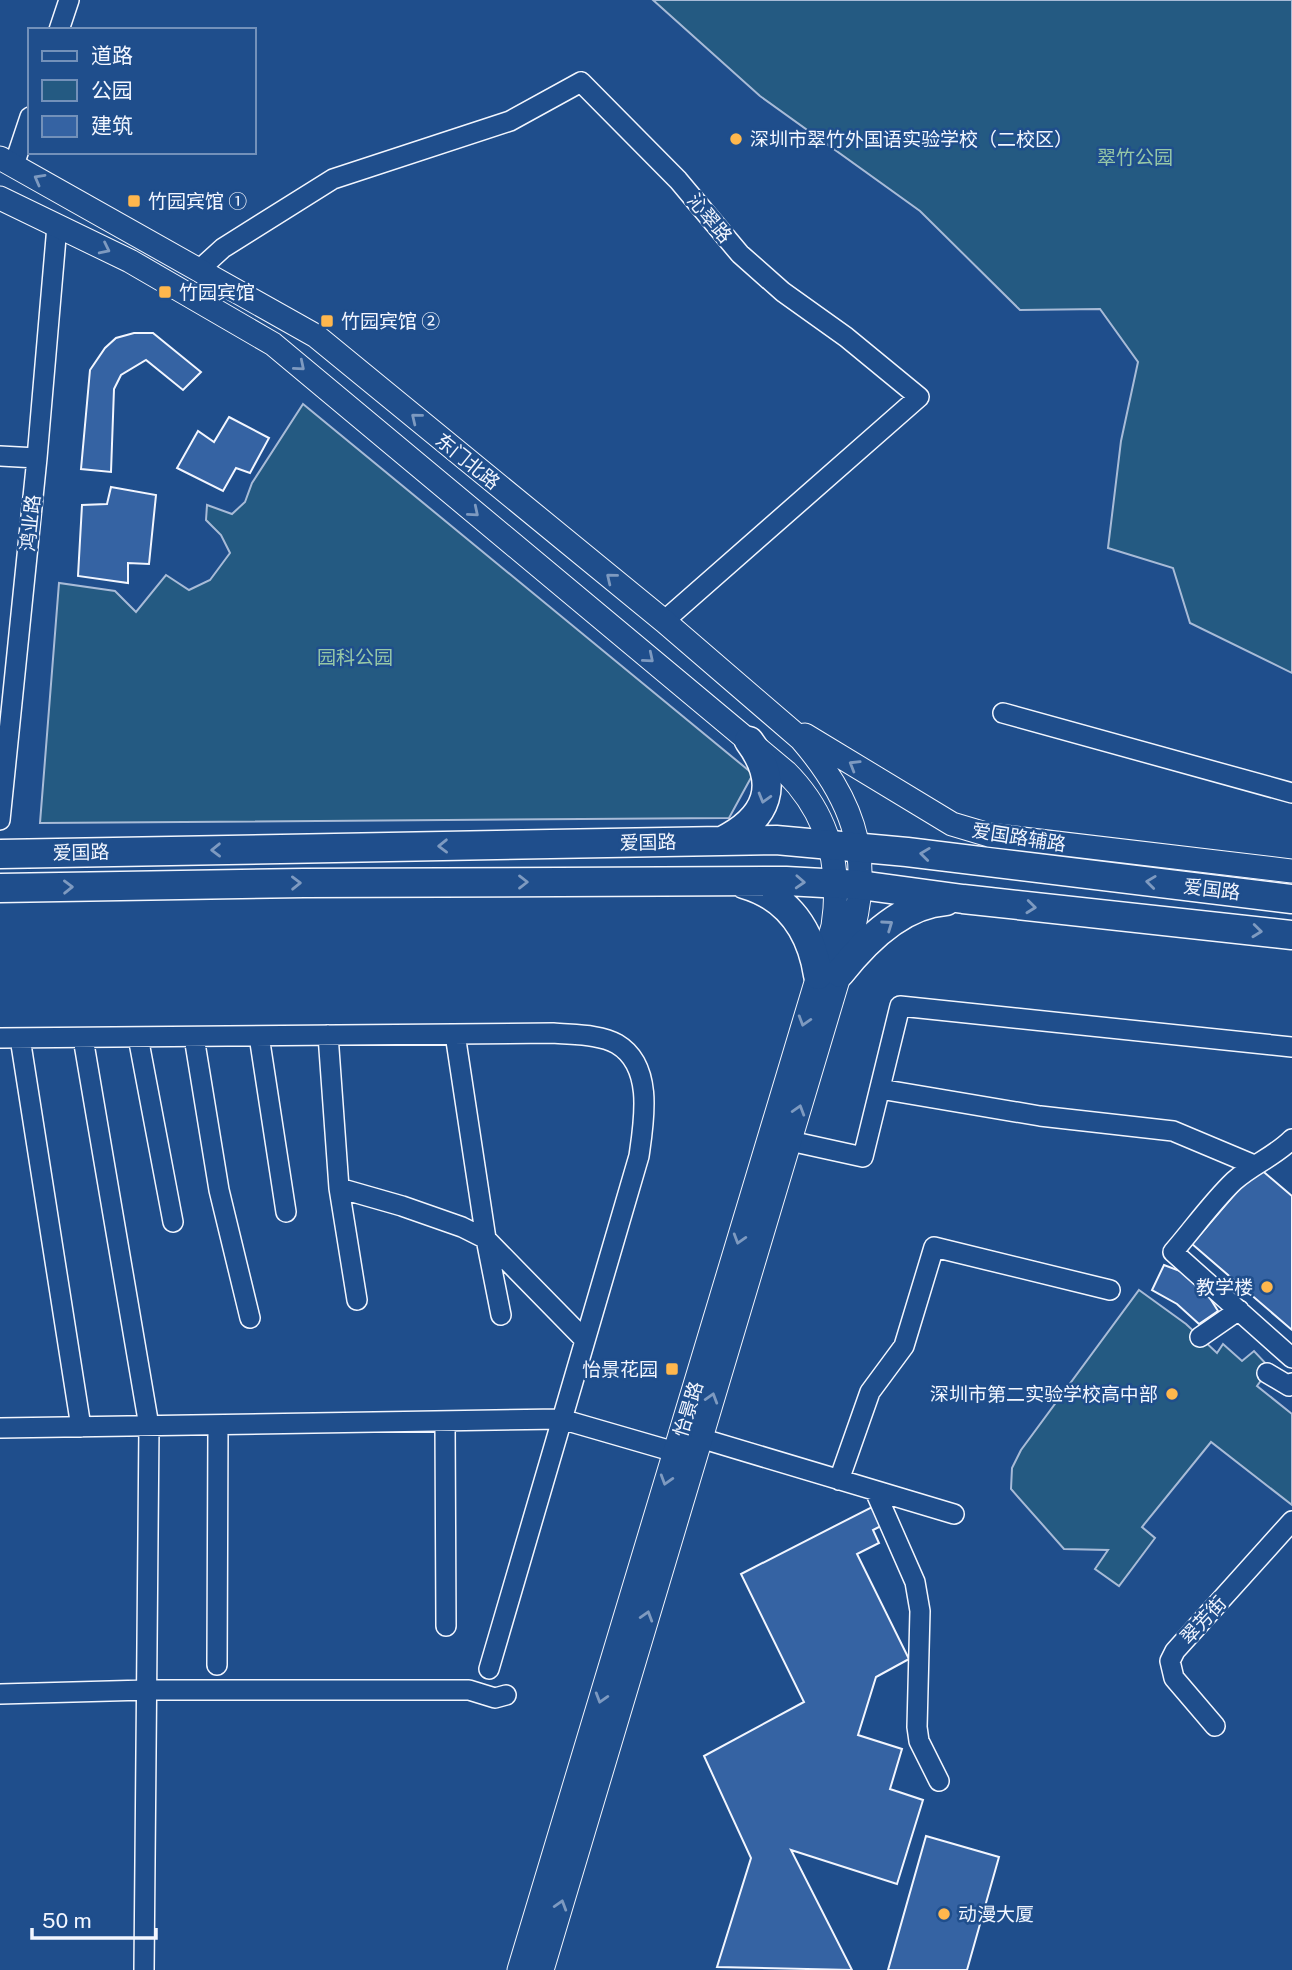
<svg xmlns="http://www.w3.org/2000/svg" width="1292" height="1970" font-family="'Public Sans','Noto Sans SC',sans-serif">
	<rect width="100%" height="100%" fill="#1f4e8c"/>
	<!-- green -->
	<path fill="#245a82" stroke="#a8bbd7" stroke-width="2" d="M653,0H1292V673L1190,623L1173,568L1108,548L1121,441L1138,362L1100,309L1020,310L920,211L760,96Z
		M303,404L753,774L729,818L40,823L59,583L115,591L136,612L166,575L189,590L210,580L230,553L221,535L206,520L207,505L232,514L245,502L252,483Z
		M1139,1290L1186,1324L1217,1353L1223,1344L1242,1361L1254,1351L1270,1368L1257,1386L1292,1414V1505L1211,1442L1142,1527L1155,1538L1119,1586L1095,1569L1108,1550L1064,1549L1011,1489L1012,1468L1021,1450Z"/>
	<!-- building -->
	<path fill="#3563a3" stroke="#f2f6ff" stroke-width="2" d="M134,333H153L201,372L183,390L146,360L121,375L114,389L111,472L81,469L90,370L105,348L116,338Z
		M229,417L269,438L250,473L236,468L223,491L177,468L198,431L214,442Z
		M111,487L156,495L149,564L128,563V583L78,576L82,505L107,504Z
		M1258,1167L1292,1196V1330L1192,1244Z
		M1164,1265L1180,1271L1208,1295L1218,1311L1199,1324L1177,1304L1152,1290Z
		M874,1506L883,1525L873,1530L879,1543L857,1554L909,1659L876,1677L858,1735L902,1749L890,1789L923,1800L897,1884L791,1850L852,1970L717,1967L751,1858L704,1756L804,1702L741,1574Z
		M926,1836L999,1857L967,1970H888Z"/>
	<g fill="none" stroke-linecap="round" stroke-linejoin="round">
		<!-- minor casing -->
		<g stroke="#f2f6ff" stroke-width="22">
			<path id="minor" d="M59,30L69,0
				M14,165L30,117
				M200,269L223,248L333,179L510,121L581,82L678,180L740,254L783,292L846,337L919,397L664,621
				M0,456L37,458
				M1003,713L1292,793
				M0,820L37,458L57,226
				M455,1034L486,1239L501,1315
				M328,1035L339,1188L357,1300
				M259,1036L286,1212
				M138,1037L173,1222
				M194,1037L219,1190L250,1318
				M0,1038L553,1033C573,1035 600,1034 617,1044C654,1066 644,1121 639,1156L489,1669
				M20,1038L81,1427
				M83,1038L149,1426L144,1970
				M880,1089L1040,1116L1173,1131L1254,1165
				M1292,1139C1274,1157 1253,1164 1234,1181C1212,1202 1193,1229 1173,1252L1292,1358
				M790,1141L863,1157L900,1006L1292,1047
				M339,1188L402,1206L462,1227L486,1239L585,1340
				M1200,1337L1239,1310
				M1267,1373L1289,1386L1292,1383
				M445,1422L446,1626
				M0,1428L561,1419L675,1452
				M700,1438L954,1514
				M839,1480L870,1392L904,1346L934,1247L1110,1290
				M875,1491L915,1582L920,1611L917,1727L919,1741L939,1781
				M217,1665L218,1425
				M0,1694L146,1690H469L495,1698L506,1695
				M1215,1726L1174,1678L1170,1661L1175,1651L1292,1521"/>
		</g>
		<!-- major casing -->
		<g stroke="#f2f6ff" stroke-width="25">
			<path id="major" d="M0,158L316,336L664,621L801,739C850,796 872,850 854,926L542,1970
				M0,198L130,261L273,344L786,772C828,814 842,867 833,926L519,1970
				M805,735L952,824L989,835L1292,871"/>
		</g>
		<!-- highway casing -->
		<g stroke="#f2f6ff" stroke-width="31">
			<path id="highway" d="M722,841C768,818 781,784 749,741
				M0,854L776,840L907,852L1292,899
				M744,884C789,897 811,931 818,975
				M0,888L304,883L786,881L860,885L963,899L1292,935
				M840,973C866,940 902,904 946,901"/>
		</g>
		<!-- minor -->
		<use href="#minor" stroke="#1f4e8c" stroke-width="19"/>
		<!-- major -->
		<use href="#major" stroke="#1f4e8c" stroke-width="23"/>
		<!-- highway -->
		<use href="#highway" stroke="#1f4e8c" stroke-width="28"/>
	</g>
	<!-- one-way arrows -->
	<defs><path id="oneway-chevron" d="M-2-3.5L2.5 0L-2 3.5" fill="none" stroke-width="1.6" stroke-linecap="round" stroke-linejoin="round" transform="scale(1.75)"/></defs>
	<g stroke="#7e9ac0">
		<use href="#oneway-chevron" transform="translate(39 179) rotate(-151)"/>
		<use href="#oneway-chevron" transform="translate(105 249) rotate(26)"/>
		<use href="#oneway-chevron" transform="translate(300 366) rotate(40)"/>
		<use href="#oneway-chevron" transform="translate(416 418) rotate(-141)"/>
		<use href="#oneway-chevron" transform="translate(474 512) rotate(40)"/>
		<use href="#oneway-chevron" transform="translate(611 578) rotate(-141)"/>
		<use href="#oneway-chevron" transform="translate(649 658) rotate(40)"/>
		<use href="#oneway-chevron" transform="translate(854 765) rotate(-149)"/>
		<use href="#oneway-chevron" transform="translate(764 798) rotate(106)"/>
		<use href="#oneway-chevron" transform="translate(443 846) rotate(179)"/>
		<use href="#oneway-chevron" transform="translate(216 850) rotate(179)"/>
		<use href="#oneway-chevron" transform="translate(925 854) rotate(-173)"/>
		<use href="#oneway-chevron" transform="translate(523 882)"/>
		<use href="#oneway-chevron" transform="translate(800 882) rotate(3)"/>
		<use href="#oneway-chevron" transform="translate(1151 882) rotate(-173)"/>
		<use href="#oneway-chevron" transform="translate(296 883) rotate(-1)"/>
		<use href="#oneway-chevron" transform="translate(68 887) rotate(-1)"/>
		<use href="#oneway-chevron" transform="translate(1031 907) rotate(6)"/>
		<use href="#oneway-chevron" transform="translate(888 925) rotate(-35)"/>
		<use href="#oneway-chevron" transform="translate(1257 931) rotate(6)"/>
		<use href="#oneway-chevron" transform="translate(804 1021) rotate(107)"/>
		<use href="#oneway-chevron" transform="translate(799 1110) rotate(-73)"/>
		<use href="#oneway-chevron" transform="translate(739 1239) rotate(107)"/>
		<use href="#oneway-chevron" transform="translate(712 1398) rotate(-73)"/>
		<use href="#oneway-chevron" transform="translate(666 1480) rotate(107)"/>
		<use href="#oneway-chevron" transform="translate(647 1616) rotate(-73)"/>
		<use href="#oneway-chevron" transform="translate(601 1698) rotate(107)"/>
		<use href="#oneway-chevron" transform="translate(561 1905) rotate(-73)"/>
	</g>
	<!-- markers -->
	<g fill="#ffb74d" stroke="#1f4e8c" stroke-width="2.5">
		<circle cx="736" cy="139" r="7"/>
		<rect x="127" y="194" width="14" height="14" rx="3.5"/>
		<rect x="158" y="285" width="14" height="14" rx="3.5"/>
		<rect x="320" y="314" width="14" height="14" rx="3.5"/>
		<circle cx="1267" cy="1287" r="7"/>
		<rect x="665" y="1362" width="14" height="14" rx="3.5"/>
		<circle cx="1172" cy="1394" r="7"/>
		<circle cx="944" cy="1914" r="7"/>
	</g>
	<g text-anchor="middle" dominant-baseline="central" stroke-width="5" stroke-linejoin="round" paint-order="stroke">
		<!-- poi labels -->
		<g font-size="19" fill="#f2f6ff" stroke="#1f4e8c" text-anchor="start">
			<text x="750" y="139">深圳市翠竹外国语实验学校（二校区）</text>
			<text x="148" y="201">竹园宾馆 ①</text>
			<text x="179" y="292">竹园宾馆</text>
			<text x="341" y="321">竹园宾馆 ②</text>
			<text x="1253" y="1287" text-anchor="end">教学楼</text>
			<text x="658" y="1369" text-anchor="end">怡景花园</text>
			<text x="1158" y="1394" text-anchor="end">深圳市第二实验学校高中部</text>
			<text x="958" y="1914">动漫大厦</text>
		</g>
		<!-- park labels -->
		<g font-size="19" fill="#97c8a6" stroke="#1f4e8c">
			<text x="1135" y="157">翠竹公园</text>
			<text x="355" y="657">园科公园</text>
		</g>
		<!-- street labels -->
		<g font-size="19" fill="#f2f6ff" stroke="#1f4e8c">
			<text transform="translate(710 218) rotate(50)">沁翠路</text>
			<text transform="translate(468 461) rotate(39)">东门北路</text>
			<text transform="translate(30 523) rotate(-84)">鸿业路</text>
			<text transform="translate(1019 837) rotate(9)">爱国路辅路</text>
			<text transform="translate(648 842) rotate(-1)">爱国路</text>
			<text transform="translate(81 852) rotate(-1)">爱国路</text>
			<text transform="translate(1212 889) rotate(7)">爱国路</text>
			<text transform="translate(688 1409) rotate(-73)">怡景路</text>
			<text transform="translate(1203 1620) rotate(-47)">翠芳街</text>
		</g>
	</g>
	<!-- legend -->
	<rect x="28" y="28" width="228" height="126" fill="#1f4e8c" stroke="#7391ba" stroke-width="2"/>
	<rect x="42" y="51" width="35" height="10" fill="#1f4e8c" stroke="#7391ba" stroke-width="2"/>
	<text x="91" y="63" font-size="21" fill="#f2f6ff">道路</text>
	<rect x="42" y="80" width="35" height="21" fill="#245a82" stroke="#7391ba" stroke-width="2"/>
	<text x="91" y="98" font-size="21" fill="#f2f6ff">公园</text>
	<rect x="42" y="116" width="35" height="21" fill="#3563a3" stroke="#7391ba" stroke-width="2"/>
	<text x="91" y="133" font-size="21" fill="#f2f6ff">建筑</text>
	<!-- scale -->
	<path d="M32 1928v10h124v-10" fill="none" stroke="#f2f6ff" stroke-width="3.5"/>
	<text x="42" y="1928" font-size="21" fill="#f2f6ff" stroke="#1f4e8c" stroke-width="5" paint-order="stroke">50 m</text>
</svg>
